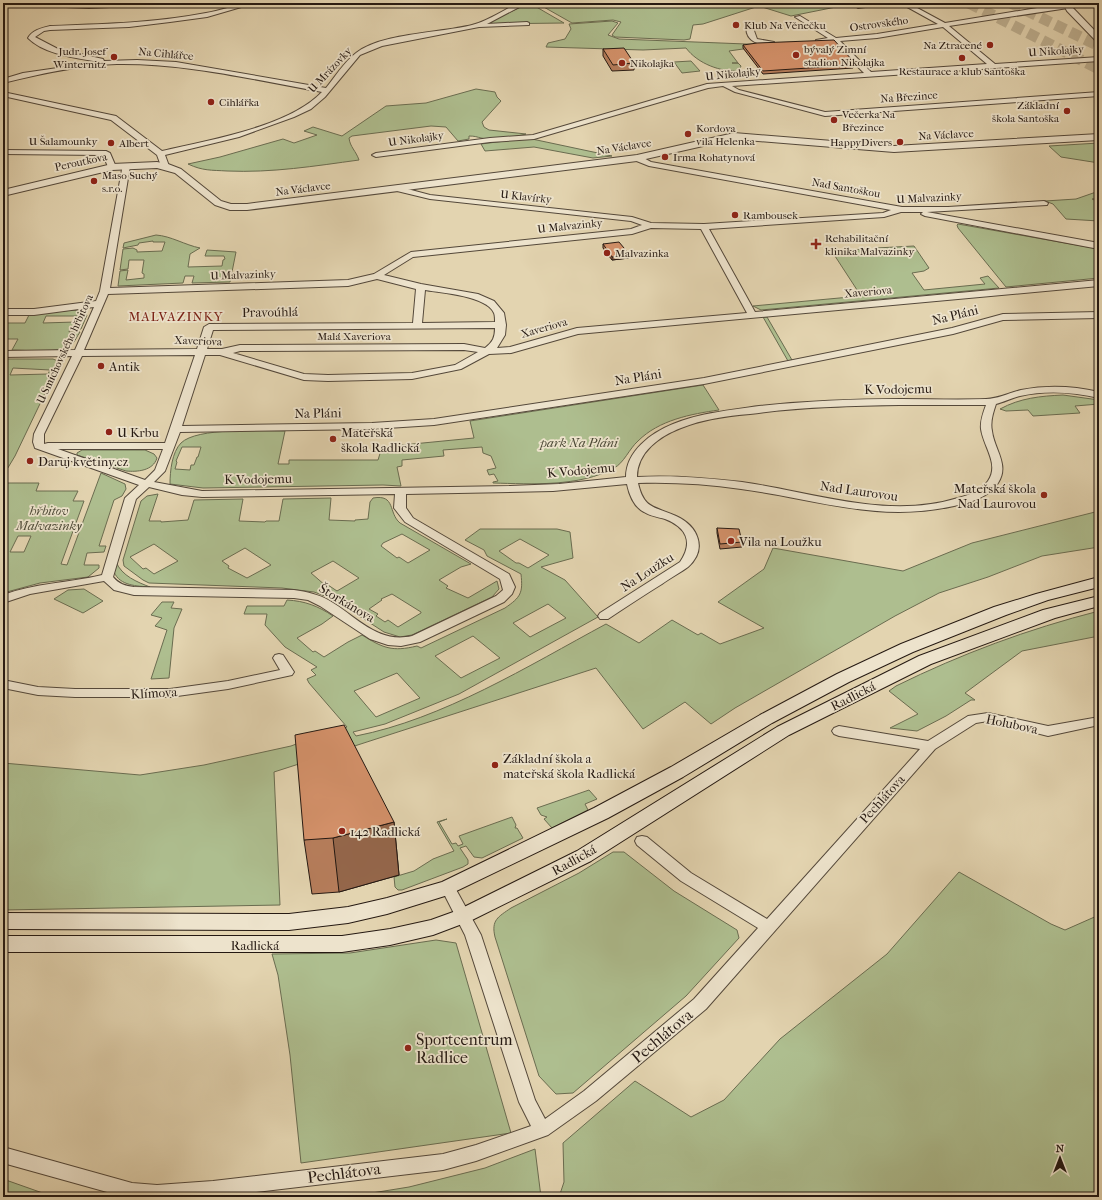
<svg xmlns="http://www.w3.org/2000/svg" width="1102" height="1200" font-family="'IM FELL French Canon',serif">
	<rect width="100%" height="100%" fill="#e3d4b0"/>
	<filter id="stains"><feTurbulence type="fractalNoise" baseFrequency=".005" numOctaves="4"/><feColorMatrix values="0 0 0 0 .2 0 0 0 0 .09 0 0 0 0 .02 0 0 0 .5 -.17"/></filter>
	<radialGradient id="worn" r=".72"><stop offset=".6" stop-color="#630" stop-opacity="0"/><stop offset="1" stop-color="#630" stop-opacity=".3"/></radialGradient>
	<!-- green -->
	<path fill="#aebe8f" stroke="#6a6c50" fill-rule="evenodd" d="M543,3H856L791,16L759,6L703,24L693,25L690,39L684,40L615,37L612,35L621,22L613,20L572,23L542,6Z
		M525,5H533L564,23L485,24Z
		M612,21L618,23L608,35L619,39L771,45L729,51L738,63H732H738L741,66L739,71C721,72 698,64 686,48L643,50L546,47L548,43L565,39L571,29L569,24Z
		M691,61L700,71L682,73L674,62Z
		M476,89L495,92L497,97L501,101L482,122L484,127L489,130L526,134C515,137 492,141 481,138C477,137 475,136 469,136V139L458,141L446,127L431,126L352,136L349,138C350,147 356,151 359,160C315,166 272,173 227,171C211,170 203,171 188,164L220,157L283,139L294,143L317,135L304,131L313,127L342,136L386,106L426,103Z
		M532,139L612,156L593,158L534,147L485,151L481,144L513,140Z
		M1099,143V163L1061,157L1049,146Z
		M1099,191V198L1092,199L1099,202V221L1066,219L1053,204L1045,201L1076,199Z
		M958,224L1099,249V278L1006,287L958,228L957,225Z
		M156,235C171,236 185,245 200,248L190,254L188,267L222,266L223,260L225,259L224,256H205L207,250L236,252L230,282L192,283L194,276H185L183,283L118,286L120,271L128,270L126,280L144,278V274L142,273L144,260H129L128,269L120,270L123,249L133,248L137,250V252L162,251L165,242H153V241L139,243L138,245L123,248L124,243Z
		M914,246L929,268L924,271L912,273L924,290L985,284L980,278L988,276L999,288L761,310L753,306L861,296L833,253L829,251L867,249L875,250L876,248Z
		M72,310L83,311L87,315L81,329H70L69,332H80C77,336 75,342 71,345C61,354 26,350 12,350L18,339H3V323H25L29,315ZM46,316H78L75,322L43,323Z
		M763,317H767L792,360L788,361Z
		M3,359H53L60,362L15,456L3,476ZM13,368L50,370L48,374L10,375Z
		M703,385L719,410C691,414 659,420 638,441C629,449 624,463 614,468C580,487 531,484 493,483V482L498,481L494,474L489,475L487,470L496,468L491,456L483,453L482,447L443,450L444,456L402,460V466L397,467L401,486L383,485L203,488L170,484C170,471 172,452 181,443C197,427 262,431 285,431L278,464H289V460H378L382,447L474,438L470,421ZM182,447H201L198,457H197L194,465H191L190,470L175,469L177,462L176,461Z
		M1063,395L1099,400V404L1075,406L1080,413L1033,416L1028,410L1006,411L1000,409C1020,398 1041,396 1063,395Z
		M82,450H145L154,454L157,458C153,471 137,472 126,471L77,455V453Z
		M101,473L125,484L126,489L122,496L114,500L99,546H106L104,552L87,553L84,565H99V568L88,577L40,583L3,593V497L7,489H3V483H39L36,491H78L73,501H84L61,564L67,565ZM18,536H31L24,552H10Z
		M158,494L149,521H161V522L188,520L194,500L243,499L239,521L265,522L266,521H279L283,499L331,498L329,520L355,521V520L368,519L370,502L373,498C396,494 388,513 400,523L471,564L461,567L439,580L448,586L446,588L468,598L497,581L499,589L492,597L412,635L400,637L384,632L333,599L314,592L282,588L149,583L143,580L124,566L123,560L141,501L147,496ZM402,534L430,550L408,563L399,557L397,558L381,546L383,543ZM154,544L178,561L154,574L146,568L143,569L130,557ZM245,548L271,565L247,578L228,568L229,566L222,561ZM333,561L359,578L337,591L328,585L326,586L311,573ZM392,594L421,612V613L398,627L388,620L385,622L376,616L378,614L369,609L382,600L381,599Z
		M1099,511V547L1042,556L988,577L939,593L895,616L735,708L711,724L685,702L643,729L596,668L274,772L280,905L3,910V763L140,775L204,765L291,746L312,738L347,727L309,683L307,679L316,675L311,670L317,667L285,647L265,625L267,614H244L247,606H284L287,600C305,601 318,606 333,616L322,624L297,638L313,652L315,651L324,657L348,642L362,635C383,648 392,652 417,646L421,648L505,608C521,597 523,593 521,574L487,556L484,550L465,540L480,529H557L570,532L573,558L541,567L565,580L598,617L459,694L385,724L353,732L356,736C443,719 528,666 606,624L639,643L672,620L698,635L701,633L720,644L764,628L718,602L764,569L773,548L903,571L972,543ZM520,539L549,555L528,568L519,563H516L499,551ZM548,604L566,618L530,637L513,623ZM473,636L500,658L461,678L435,656ZM397,673L420,698L376,717L354,691Z
		M116,562C122,576 137,582 150,587C137,586 120,586 114,572Z
		M84,589L103,601L83,613L54,599L68,590Z
		M162,602H174L171,608L182,609L174,628L169,678L151,679L167,630L155,626L162,618L151,615Z
		M1099,611V636L1022,651L965,693L975,700H971L946,716L917,731L890,728L918,714L889,691L896,686C961,654 1028,629 1099,611Z
		M589,790L597,799L585,804L588,810L552,828L544,819L547,817L541,815L537,808Z
		M512,817L516,825L515,828H517L523,838L482,858L474,857L466,846L460,848L468,860V864L463,867L402,890H398L395,887L394,877L414,871L433,859L454,851L437,822L447,819L439,822L452,844L456,843L458,846L463,844L459,836Z
		M613,852H624L674,891L737,930L739,938L686,996L573,1093L556,1094L539,1076L495,937C491,920 498,917 511,908L579,873Z
		M959,872L1051,924L1065,930L1099,915V1197H559L564,1182L563,1143L635,1081L691,1117L724,1100L780,1039L887,954Z
		M436,940L456,943L511,1133L301,1163L290,1055L278,975L272,954L350,953Z
		M535,1149L541,1197H347L409,1187L485,1168Z
		M3,1179L54,1197H3Z"/>
	<g fill="none" stroke-linecap="round" stroke-linejoin="round">
		<!-- trunk-tunnel -->
		<path stroke="#bdaf90" stroke-width="11" stroke-dasharray="11 5.5" stroke-linecap="butt" d="M969,3L1099,69
			M1011,3L1099,46"/>
		<!-- minor casing -->
		<g stroke="#54483a" stroke-width="2">
			<path id="minor" d="M16,3H153L150,5L89,8L19,5Z
				M245,3H255L207,17L170,22L129,27L50,30L44,31L35,37L58,49L103,59L104,61L137,60L176,62L326,88C335,77 344,62 356,53C381,33 441,33 472,25C487,21 501,12 514,5H494L491,3H537L534,5H523L487,24L527,22L529,23V25L479,27L382,46L360,55L325,97L311,109L294,117L239,137L165,155L169,166L165,168L161,166L157,155L111,120L3,96V92L116,116L162,151C209,140 289,127 322,92C255,80 186,63 117,64C80,65 39,74 3,83V79L23,73L99,62C77,58 45,55 28,38C32,30 42,28 50,26C102,24 155,23 206,13C219,11 232,6 245,3Z
				M866,3H883L880,5L858,8L855,6Z
				M900,3H908L945,23L1049,6L1070,5L1071,6L1068,8L949,26L995,64L1099,57V61L732,86L739,90L825,112L1099,92V96L825,116L735,92L723,86L708,88L534,139L490,142L376,157L372,155L376,153L490,138L533,135L707,84L864,73L833,42H816V40L828,38L795,17L800,16L836,38L877,34L938,24ZM943,27L987,64L871,72L840,41L877,38Z
				M747,24L752,25L757,39L774,42V44C760,47 743,41 747,24Z
				M3,150L106,151L110,153L116,167L115,169H109L103,155L3,154Z
				M634,156H640L651,162L902,207H948L1044,201L1048,203L1047,205L927,212L1099,243V249L925,216L921,214L923,212H901L884,217L709,229L755,312L1099,280V286L578,334L511,353L489,354L461,369L412,379L328,381L304,380L220,355H205L182,426L372,423L434,419L704,378L952,328L1003,314L1099,312V318L1003,320L953,334L704,384L434,425L372,429L180,432L165,471L154,482L202,491L510,486L559,484L626,477C626,451 651,433 673,424C700,413 730,410 759,406C806,401 854,399 901,399C929,399 958,400 986,399C998,399 1009,393 1021,390C1047,385 1073,386 1099,392V398C1074,392 1046,390 1020,396C1012,398 1004,402 996,404C993,413 990,422 992,431C994,449 1010,465 998,483C988,498 971,502 954,506C877,523 816,499 741,489C707,484 672,482 638,483C644,510 655,506 676,516C698,526 708,549 688,567C680,573 670,578 662,584C644,595 626,607 608,619H600L598,616L600,613L680,562C694,542 686,527 665,519C658,517 650,516 644,512C634,507 629,494 627,484L553,491L406,494V508L413,518L509,574L515,587L512,594L504,602L420,642L401,646L388,645L370,639L320,606L308,600L294,598L134,595L114,590L104,581L30,594L3,603V595C35,583 69,583 102,575L125,498L139,485L35,448L33,442L34,434L72,356L3,357V351L75,350L94,307L34,315H3V309H34L96,301L100,291L123,164H126L130,166L110,288L348,280L374,274L411,252L631,229L642,225L631,221L430,199L397,191V187H400L430,195L632,217L651,223L704,224L883,213L891,210L649,166L634,160ZM651,228L701,229L747,313L577,328L510,347L497,348L505,335L506,325L504,313L494,301L478,294L421,284L384,275L413,257L632,234ZM377,279L416,289L413,323L209,324L204,327L197,349L84,350L108,294L348,286ZM425,290C442,293 487,296 494,313C495,315 495,320 495,322L422,323ZM495,328C495,337 493,342 485,348L464,344L240,345L222,349H207L213,330ZM464,350L478,352L455,365L412,373L328,375L304,374L233,353L240,351ZM195,355L165,443H48L44,444V434L82,356ZM899,405H986C983,413 980,421 981,429C983,446 1000,464 988,481C981,491 969,495 958,498C887,520 813,492 742,482C708,478 672,475 637,477C637,452 660,436 681,428C703,419 726,416 750,414C799,407 849,406 899,405ZM58,449H163L155,470L145,480ZM149,487L182,495L202,497L395,494L394,508L405,522L500,579L503,590L496,596L412,636C378,644 357,617 330,601C318,594 307,592 294,590L134,587C125,586 119,584 113,577L136,499Z
				M279,654L283,655L294,672L292,675L228,689L170,697H75L38,695L3,688V680L38,687L75,689H170L228,681L280,670L273,658L275,655Z
				M988,713L1048,726L1099,717V725L1048,736L988,721L976,723L935,749L706,1009L596,1101L548,1135L476,1161L443,1170L213,1197H125L3,1163V1147L132,1183L157,1185L213,1181L443,1154L476,1145L531,1126L519,1102L465,935L441,888L443,884L448,882L453,884L481,935L535,1100L545,1119L584,1091L694,999L758,928L681,881L637,845L635,841L637,837L642,836L647,837L691,873L767,919L920,749L839,736L834,734L832,731L834,728L839,726L928,741L968,716Z"/>
		</g>
		<!-- tertiary casing -->
		<g stroke="#54483a" stroke-width="2">
			<path id="tertiary" d="M1066,3H1075L1072,6L1073,8L1099,35V41H1096L1067,11L1064,5Z
				M734,133L894,146L1099,134V140L894,152L734,139L637,161L247,210H230L215,205L175,173L157,168L112,170L3,196V190L112,164L157,162L168,164L181,169L221,201L231,204H247L637,155Z"/>
		</g>
		<!-- secondary casing -->
		<g stroke="#251912" stroke-width="2">
			<path id="secondary" d="M1099,577V587L1048,600L1006,615L913,652L849,682L772,723L683,777L608,818L448,895L387,914L348,923L289,930L3,929V913L289,914L348,907L387,898L442,882L594,808L671,767L760,715L837,674L901,644L994,607L1036,594Z
				M1099,596V606L1055,618L931,664L789,735L591,861L470,921L433,935L390,945L342,952H3V936H342L390,929L431,920L456,911L577,851L777,727L919,656L1043,610Z"/>
		</g>
		<!-- minor -->
		<use href="#minor" fill="#ede3cc" fill-rule="evenodd"/>
		<!-- tertiary -->
		<use href="#tertiary" fill="#ede3cc" fill-rule="evenodd"/>
		<!-- secondary -->
		<use href="#secondary" fill="#ede3cc" fill-rule="evenodd"/>
	</g>
	<!-- wall -->
	<path fill="#b67d5b" stroke="#251912" d="M743,45L853,61V68L763,74L743,48Z
		M603,49L634,63V70L612,71L603,56Z
		M603,244L629,254V258L612,260L603,248Z
		M717,528L742,542V547L720,549L717,533Z
		M394,822L399,875L339,892L312,894L304,840Z"/>
	<!-- shaded-wall -->
	<path fill="#94664a" stroke="#251912" d="M629,254V258L612,260V257Z
		M394,822L399,875L339,892L333,838Z"/>
	<!-- building -->
	<path fill="#d4916a" stroke="#251912" d="M834,40L853,61L850,62L854,65L763,71L743,45L757,43Z
		M624,48L634,63L613,65L603,49Z
		M619,242L629,254L612,257L603,244Z
		M717,528L739,529L742,542L720,544Z
		M344,725L394,822L333,838L304,840L295,735Z"/>
	<!-- markers -->
	<g fill="#8f2418" stroke="#ede3cc" stroke-width="1.5">
		<circle cx="736" cy="25" r="4"/>
		<circle cx="990" cy="45" r="4"/>
		<circle cx="796" cy="55" r="4"/>
		<circle cx="114" cy="57" r="4"/>
		<circle cx="962" cy="58" r="4"/>
		<circle cx="622" cy="63" r="4"/>
		<circle cx="211" cy="102" r="4"/>
		<circle cx="1067" cy="111" r="4"/>
		<circle cx="834" cy="120" r="4"/>
		<circle cx="688" cy="134" r="4"/>
		<circle cx="900" cy="142" r="4"/>
		<circle cx="111" cy="143" r="4"/>
		<circle cx="665" cy="157" r="4"/>
		<circle cx="94" cy="181" r="4"/>
		<circle cx="735" cy="215" r="4"/>
		<path d="M814 238h4v4h4v4h-4v4h-4v-4h-4v-4h4z"/>
		<circle cx="607" cy="253" r="4"/>
		<circle cx="101" cy="366" r="4"/>
		<circle cx="109" cy="432" r="4"/>
		<circle cx="333" cy="439" r="4"/>
		<circle cx="30" cy="461" r="4"/>
		<circle cx="1044" cy="495" r="4"/>
		<circle cx="731" cy="541" r="4"/>
		<circle cx="495" cy="765" r="4"/>
		<circle cx="342" cy="831" r="4"/>
		<circle cx="408" cy="1048" r="4"/>
	</g>
	<g text-anchor="middle" dominant-baseline="central" stroke-width="3.5" stroke-linejoin="round" paint-order="stroke">
		<!-- far-street labels -->
		<g font-size="11" fill="#251912" stroke="#ede3cc">
			<text transform="translate(879 24) rotate(-8)">Ostrovského</text>
			<text transform="translate(1056 51) rotate(-4)">U Nikolajky</text>
			<text transform="translate(166 54) rotate(5)">Na Cihlářce</text>
			<text transform="translate(330 70) rotate(-47)">U Mrázovky</text>
			<text transform="translate(733 74) rotate(-6)">U Nikolajky</text>
			<text transform="translate(909 97) rotate(-4)">Na Březince</text>
			<text transform="translate(946 135) rotate(-3)">Na Václavce</text>
			<text transform="translate(416 139) rotate(-8)">U Nikolajky</text>
			<text x="63" y="141">U Šalamounky</text>
			<text transform="translate(624 147) rotate(-9)">Na Václavce</text>
			<text transform="translate(81 162) rotate(-12)">Peroutkova</text>
			<text transform="translate(846 188) rotate(10)">Nad Santoškou</text>
			<text transform="translate(303 189) rotate(-7)">Na Václavce</text>
			<text transform="translate(526 197) rotate(6)">U Klavírky</text>
			<text transform="translate(929 198) rotate(-3)">U Malvazinky</text>
			<text transform="translate(570 226) rotate(-6)">U Malvazinky</text>
			<text transform="translate(243 275) rotate(-2)">U Malvazinky</text>
			<text transform="translate(868 292) rotate(-5)">Xaveriova</text>
			<text transform="translate(544 328) rotate(-16)">Xaveriova</text>
			<text x="354" y="336">Malá Xaveriova</text>
			<text transform="translate(198 341) rotate(2)">Xaveriova</text>
			<text transform="translate(65 349) rotate(-65)">U Smíchovského hřbitova</text>
		</g>
		<!-- far-poi labels -->
		<g font-size="11" fill="#251912" stroke="#ede3cc" text-anchor="start">
			<text x="744" y="25">Klub Na Věnečku</text>
			<text x="982" y="45" text-anchor="end">Na Ztracené</text>
			<text x="804" y="49">bývalý Zimní<tspan x="804" dy="13">stadion Nikolajka</tspan></text>
			<text x="106" y="51" text-anchor="end">Judr. Josef<tspan x="106" dy="13">Winternitz</tspan></text>
			<text x="630" y="63">Nikolajka</text>
			<text x="962" y="71" text-anchor="middle">Restaurace a klub Santoška</text>
			<text x="219" y="102">Cihlářka</text>
			<text x="1059" y="105" text-anchor="end">Základní<tspan x="1059" dy="13">škola Santoška</tspan></text>
			<text x="842" y="114">Večerka Na<tspan x="842" dy="13">Březince</tspan></text>
			<text x="696" y="128">Kordova<tspan x="696" dy="13">vila Helenka</tspan></text>
			<text x="892" y="142" text-anchor="end">HappyDivers</text>
			<text x="119" y="143">Albert</text>
			<text x="673" y="157">Irma Rohatynová</text>
			<text x="102" y="175">Maso Suchý<tspan x="102" dy="13">s.r.o.</tspan></text>
			<text x="743" y="215">Rambousek</text>
			<text x="825" y="238">Rehabilitační<tspan x="825" dy="13">klinika Malvazinky</tspan></text>
			<text x="615" y="253">Malvazinka</text>
		</g>
		<!-- street labels -->
		<g font-size="13" fill="#251912" stroke="#ede3cc">
			<text transform="translate(270 312) rotate(-1)">Pravoúhlá</text>
			<text transform="translate(955 315) rotate(-14)">Na Pláni</text>
			<text transform="translate(638 377) rotate(-9)">Na Pláni</text>
			<text transform="translate(898 389) rotate(-1)">K Vodojemu</text>
			<text transform="translate(318 413) rotate(-1)">Na Pláni</text>
			<text transform="translate(581 470) rotate(-5)">K Vodojemu</text>
			<text transform="translate(258 479) rotate(-1)">K Vodojemu</text>
			<text transform="translate(859 491) rotate(8)">Nad Laurovou</text>
			<text transform="translate(647 572) rotate(-33)">Na Loužku</text>
			<text transform="translate(347 603) rotate(31)">Štorkánova</text>
			<text transform="translate(154 693) rotate(-3)">Klímova</text>
			<text transform="translate(853 696) rotate(-27)">Radlická</text>
			<text transform="translate(1012 724) rotate(12)">Holubova</text>
			<text transform="translate(882 799) rotate(-48)">Pechlátova</text>
			<text transform="translate(574 860) rotate(-29)">Radlická</text>
			<text x="255" y="945">Radlická</text>
		</g>
		<!-- far-quarter labels -->
		<g font-size="13" letter-spacing="1" fill="#7a1f14" stroke="#ede3cc">
			<text x="176" y="316">MALVAZINKY</text>
		</g>
		<!-- poi labels -->
		<g font-size="13" fill="#251912" stroke="#ede3cc" text-anchor="start">
			<text x="109" y="366">Antik</text>
			<text x="117" y="432">U Krbu</text>
			<text x="341" y="432">Mateřská<tspan x="341" dy="15">škola Radlická</tspan></text>
			<text x="38" y="461">Daruj květiny.cz</text>
			<text x="1036" y="488" text-anchor="end">Mateřská škola<tspan x="1036" dy="15">Nad Laurovou</tspan></text>
			<text x="739" y="541">Vila na Loužku</text>
			<text x="503" y="758">Základní škola a<tspan x="503" dy="15">mateřská škola Radlická</tspan></text>
			<text x="350" y="831">142 Radlická</text>
		</g>
		<!-- park labels -->
		<g font-size="13" font-style="italic" fill="#4e4b38" stroke="#ede3cc">
			<text x="579" y="442">park Na Pláni</text>
			<text x="49" y="510">hřbitov<tspan x="49" dy="15">Malvazinky</tspan></text>
		</g>
		<!-- near-street labels -->
		<g font-size="16" fill="#251912" stroke="#ede3cc">
			<text transform="translate(662 1036) rotate(-40)">Pechlátova</text>
			<text transform="translate(344 1173) rotate(-7)">Pechlátova</text>
		</g>
		<!-- near-poi labels -->
		<g font-size="16" fill="#251912" stroke="#ede3cc" text-anchor="start">
			<text x="416" y="1039">Sportcentrum<tspan x="416" dy="18">Radlice</tspan></text>
		</g>
	</g>
	<!-- margin -->
	<rect width="1102" height="1200" fill="none" stroke="#e3d4b0" stroke-width="16"/>
	<rect x="4" y="4" width="1094" height="1192" fill="none" stroke="#251912" stroke-width="2"/>
	<rect x="8" y="8" width="1086" height="1184" fill="none" stroke="#251912"/>
	<!-- north arrow -->
	<g transform="translate(1060 1158)" stroke="#ede3cc" stroke-width="3" paint-order="stroke">
	<path d="M0-3L7 15L0 10L-7 15Z" fill="#251912"/>
	<text y="-6" font-size="11" font-weight="bold" text-anchor="middle" fill="#251912">N</text>
	</g>
	<rect width="100%" height="100%" filter="url(#stains)"/>
	<rect width="100%" height="100%" fill="url(#worn)"/>
</svg>
